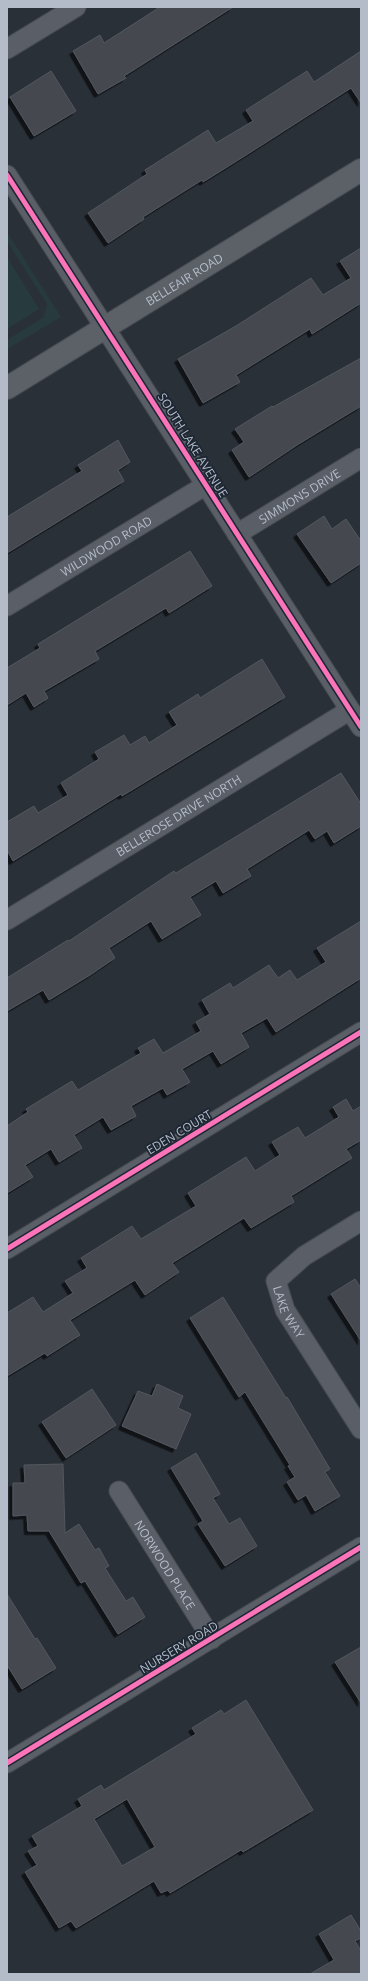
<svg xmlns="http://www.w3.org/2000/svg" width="368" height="1981" font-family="'Open Sans',sans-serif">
	<defs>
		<filter id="shadow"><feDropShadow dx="-3.5" dy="3.5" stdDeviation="0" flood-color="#0009"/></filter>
	</defs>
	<rect width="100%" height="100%" fill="#2a3038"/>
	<!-- green -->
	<path fill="#273a3e" d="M7,232L61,317L7,349V340L44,317L47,304L7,241Z
		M7,257L39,309L7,329Z"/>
	<!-- building -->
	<path fill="#444950" stroke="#52575f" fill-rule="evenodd" filter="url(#shadow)" d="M160,7H233L124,76L126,78L98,94L73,51L100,35L104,43Z
		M361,51V103L351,88L243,157L203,182L202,180L143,217L144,219L108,243L88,213L147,174L145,170L208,130L216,143L253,121L246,110L307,71L314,82Z
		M51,71L76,111L34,136L10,97Z
		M361,248V303L312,334L310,329L236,375L240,382L203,403L178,359L236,326L311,278L323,295L351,278L340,261Z
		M361,358V406L297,445L249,477L232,450L244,442L235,429L272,406L273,407Z
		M118,440L130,462L118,470L124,481L7,553V517L82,471L78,465Z
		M324,516L332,529L346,519L361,541V563L331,583L297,534Z
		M190,551L212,586L169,613L166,608L95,651L99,659L44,691L48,698L34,707L26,693L7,705V668L40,648L38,644Z
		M262,659L285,697L122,796L121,794L13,861L7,850V822L34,806L38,813L68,795L61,783L99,759L95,752L124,735L130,745L145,736L149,743L177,725L169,712L198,694L200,698Z
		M341,773L361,804V826L334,843L327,831L315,839L309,830L247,869L251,876L223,893L216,881L190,897L201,915L162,939L151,921L109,948L115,958L90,975L49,1000L43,990L7,1011V978L68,940L69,941L174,871L176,873Z
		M361,921V978L276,1032L267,1018L241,1033L249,1047L221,1064L213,1051L182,1069L190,1082L167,1095L163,1088L131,1106L136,1116L111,1130L103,1117L74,1135L82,1148L59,1162L51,1149L25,1165L33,1177L7,1193V1126L28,1112L26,1109L72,1081L78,1090L141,1053L138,1048L154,1039L163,1053L201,1031L196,1022L210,1014L202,1000L230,983L233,988L269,965L278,978L290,970L297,980L326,962L317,948Z
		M346,1099L353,1111L361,1106V1140L346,1149L352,1158L291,1196L294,1202L251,1228L244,1218L172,1263L179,1272L145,1295L135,1280L70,1320L80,1335L47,1356L45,1353L7,1376V1313L33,1297L43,1312L73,1293L65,1281L87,1268L81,1258L132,1226L141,1239L196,1206L188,1193L246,1157L255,1171L280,1155L272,1142L298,1127L305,1138L339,1117L333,1107Z
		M355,1279L361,1288V1341L331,1294Z
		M223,1297L286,1398L287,1397L330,1469L325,1472L340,1496L315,1511L306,1495L298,1500L287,1482L295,1477L288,1466L290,1465L245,1392L239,1397L190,1318Z
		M157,1384L183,1396L178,1408L191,1414L176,1449L122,1426L138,1391L152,1396Z
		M92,1389L116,1425L66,1458L42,1422Z
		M196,1453L220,1494L213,1498L229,1524L240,1518L257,1546L225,1566L198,1524L203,1521L171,1468Z
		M63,1464L65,1533L79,1524L95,1550L99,1548L109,1566L105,1568L126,1601L133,1597L145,1617L118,1634L85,1581L81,1583L49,1531H28L27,1515L13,1516V1483H25L24,1465Z
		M7,1594L35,1639L37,1638L56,1668L22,1689L7,1665Z
		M361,1647V1703L335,1662Z
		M246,1700L313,1810L243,1852L241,1850L170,1893L168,1890L161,1893L154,1881L76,1928L71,1921L59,1928L25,1872L37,1865L28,1851L38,1846L32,1836L82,1806L78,1799L101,1785L104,1790L196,1734L192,1728L221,1710L224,1714ZM127,1799L155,1847L122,1866L94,1819Z
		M351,1915L361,1931V1938L355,1941L361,1951V1974H310L334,1960L319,1934Z"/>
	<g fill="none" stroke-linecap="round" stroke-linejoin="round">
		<!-- minor casing -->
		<g stroke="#484c53" stroke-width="21">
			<g id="minor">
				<path d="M7,49L76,7"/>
				<path d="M7,175L361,727"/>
				<path id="s1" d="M237,534L361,458"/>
				<path id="s2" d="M7,606L206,485"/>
				<path id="s3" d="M7,920L350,710"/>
				<path id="s4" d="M361,1221L304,1256L276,1281L285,1310L361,1429"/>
				<path d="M7,1249L361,1032"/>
				<path id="s5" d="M119,1491L212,1639"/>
				<path d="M7,1763L361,1547"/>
			</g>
		</g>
		<!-- major casing -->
		<g stroke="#484c55" stroke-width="24">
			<g id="major">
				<path id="s6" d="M7,388L361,170"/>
			</g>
		</g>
		<!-- minor -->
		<use href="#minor" stroke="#5a5e66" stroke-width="19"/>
		<!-- major -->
		<use href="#major" stroke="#5c6168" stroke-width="22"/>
		<!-- cycleway casing -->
		<g stroke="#1d2633" stroke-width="8">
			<path id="cycleway" d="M7,175L361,727
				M7,1249L361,1032
				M7,1763L361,1547"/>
		</g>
		<!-- cycleway -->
		<use href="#cycleway" stroke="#fb73b8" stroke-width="5"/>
	</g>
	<g text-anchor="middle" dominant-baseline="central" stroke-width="3.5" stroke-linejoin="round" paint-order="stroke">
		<!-- street labels -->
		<g font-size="12" fill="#b4bcc9" stroke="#1d2633">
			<text stroke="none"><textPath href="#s6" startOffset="208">BELLEAIR ROAD</textPath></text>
			<text transform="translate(193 445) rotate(58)">SOUTH LAKE AVENUE</text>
			<text stroke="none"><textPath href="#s1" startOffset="73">SIMMONS DRIVE</textPath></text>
			<text stroke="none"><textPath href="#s2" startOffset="116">WILDWOOD ROAD</textPath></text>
			<text stroke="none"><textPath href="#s3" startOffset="201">BELLEROSE DRIVE NORTH</textPath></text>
			<text transform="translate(179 1132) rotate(-31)">EDEN COURT</text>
			<text stroke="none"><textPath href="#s4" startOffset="138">LAKE WAY</textPath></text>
			<text stroke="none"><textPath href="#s5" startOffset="87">NORWOOD PLACE</textPath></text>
			<text transform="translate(179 1647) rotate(-31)">NURSERY ROAD</text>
		</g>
	</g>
	<!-- border -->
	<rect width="368" height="1981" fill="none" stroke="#b4bcc9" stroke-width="16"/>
</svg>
